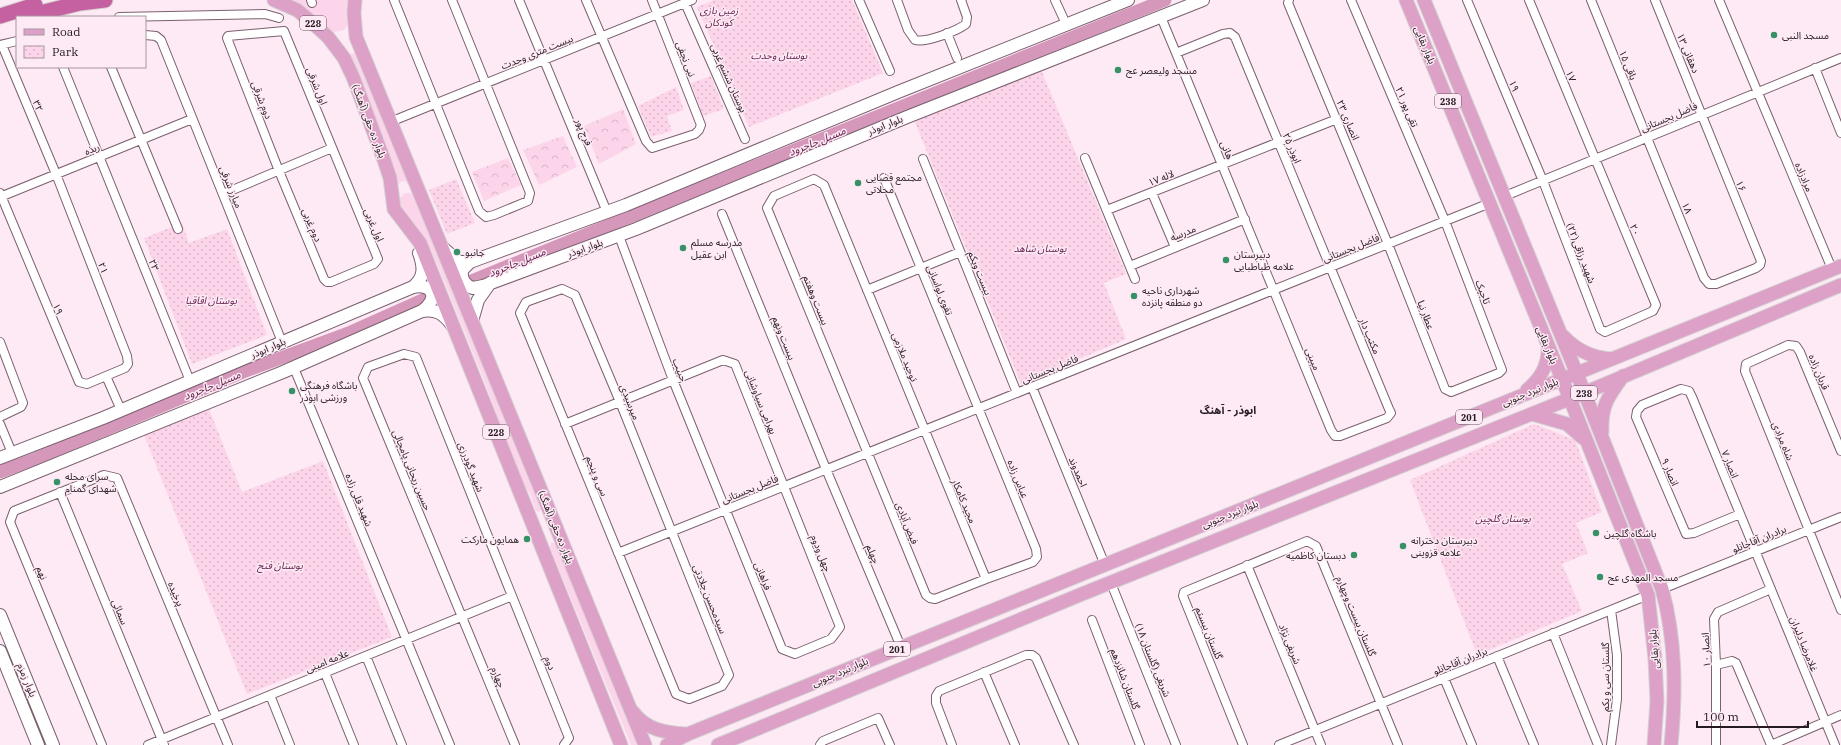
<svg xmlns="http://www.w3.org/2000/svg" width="1841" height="745" font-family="'IBM Plex Serif','Noto Sans Arabic',serif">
	<defs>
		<pattern id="forest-crowns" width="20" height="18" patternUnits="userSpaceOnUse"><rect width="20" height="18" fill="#fdd5eb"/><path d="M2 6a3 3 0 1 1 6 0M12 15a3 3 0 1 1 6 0" fill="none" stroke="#d9b6c9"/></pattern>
		<pattern id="park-dots" width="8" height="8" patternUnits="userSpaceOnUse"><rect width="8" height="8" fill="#fdd5eb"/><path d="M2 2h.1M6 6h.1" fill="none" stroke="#d9b6c9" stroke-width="1.8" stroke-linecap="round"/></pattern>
	</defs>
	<rect width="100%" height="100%" fill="#fdeaf4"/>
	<!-- green -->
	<path fill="#fdd5eb" d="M283,0H351L349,23L344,30L334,32Z
		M352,53L355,54L409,185L405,181L400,182L395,190L374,116L350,55Z
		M405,193H410L414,196L533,487L541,510L538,512L536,511L531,496L519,476L484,380L438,266L424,238L400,209L399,199Z
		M551,542L556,544L568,570L637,745H631L550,547Z"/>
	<!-- forest -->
	<path fill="url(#forest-crowns)" d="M623,109L636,144L599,164L584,126Z
		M563,136L577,167L539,185L523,150Z
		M508,158L521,185L484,201L472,172Z"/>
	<!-- park -->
	<path fill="url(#park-dots)" d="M714,0H852L883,73L749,127L697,7Z
		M1040,67L1126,274L1104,283L1126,339L1021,384L914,120Z
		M711,76L724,109L703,116L691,83Z
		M676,87L684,110L667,116L672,131L651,137L638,106Z
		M456,179L475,223L447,234L429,190Z
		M182,223L189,243L227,229L267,335L192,364L144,238Z
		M209,409L242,492L323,461L392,637L247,694L144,435Z
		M1534,424L1575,440L1602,512L1576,523L1588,553L1562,564L1582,611L1477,655L1410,480Z"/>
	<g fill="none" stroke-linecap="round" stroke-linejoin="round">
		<!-- river -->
		<path stroke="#d598bb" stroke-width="13" d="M469,282L1165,0
			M0,472L35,459L243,372L351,332L425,299"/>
		<!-- street casing -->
		<g stroke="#7b606f" stroke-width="10">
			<path id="street" d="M311,0L312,3
				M394,0L479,211L486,217L494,215L528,201L530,193L452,0
				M519,0L607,212
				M586,0L646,141L652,148L695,134L699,130L701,125L652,0
				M859,0L890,71
				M897,0L908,30L915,40C926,43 957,31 966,24L967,17L961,0
				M1055,0L1066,24
				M1289,0L1288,3L1388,244L1445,389L1451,392L1499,373L1502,370L1445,221L1351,0
				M1467,0L1543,181L1600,329L1605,332L1653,311L1656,305L1529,0
				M1591,0L1704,278L1709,284H1716L1756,268L1760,265L1761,261L1655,0
				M1719,0L1832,269
				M685,3L745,139
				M119,17L265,14L279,18
				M1161,17L1176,53L1331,430L1335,436H1340L1387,418L1391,413L1389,409L1235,37L1230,33L1223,34L1176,53
				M284,31L378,259L374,264L331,282H327L324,279L279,171L227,38L228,36Z
				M947,33L957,58
				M145,35L156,36L161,40L282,342
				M0,45L17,41
				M63,67L190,381
				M111,67L178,229
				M1815,68L1841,133
				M390,122L692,0
				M1085,158L1135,279
				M923,159L1017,393
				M884,178L1036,549L1037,557L1033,562L986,579L935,599L930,598L926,595L767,208L774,196L814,179L824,185L986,579
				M0,193L79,382L87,384L125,368L128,364L127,356L56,174L2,45
				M1152,193L1175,247
				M223,194L332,148
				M1505,196L1841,58
				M0,197L192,119
				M1107,210L1337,119
				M722,214L826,469L901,647
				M1130,266L1245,219
				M562,289L575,295L620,402L729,675L722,686L689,699L676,694L520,313L526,302Z
				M867,290L960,252
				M0,342L23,403L21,407L0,417
				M294,368L450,745
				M106,376L121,410
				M1032,387L1105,565
				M0,424L12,453
				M565,424L723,360L735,364L840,627L831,639L795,654L782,649L673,380L619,236
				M1841,451L1800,352L1796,346L1788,345L1746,364L1745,371L1841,610
				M60,492L164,745
				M1740,514L1694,533L1686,534L1636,417L1637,411L1642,405L1681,389L1689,391L1692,397L1835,745
				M618,553L1490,203
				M1247,565L1321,745
				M1111,583L1176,745
				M1662,589L1841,517
				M1092,620L1140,745
				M1553,633L1598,745
				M366,656L402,745
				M1497,656L1534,745
				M1716,665L1732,661L1736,663L1771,745L1841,715
				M984,672L1015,745
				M325,673L354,745
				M1444,678L1472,745
				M270,695L290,745
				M102,745L10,522L14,511L104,475L117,478L228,745
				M148,745L512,596
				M515,745L363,378L368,367L404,354L416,357L569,738L564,745
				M820,745L823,741L878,718L890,745
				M952,745L936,703V696L939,691L1026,655H1032L1036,658L1074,745
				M1243,745L1183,596L1184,592L1307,541L1316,546L1398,745
				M1279,745L1648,595
				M1611,745L1617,699V655L1611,610
				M1716,745V665L1714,619L1718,612L1771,589"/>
		</g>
		<!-- secondary casing -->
		<g stroke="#7b606f" stroke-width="14">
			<path id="secondary" d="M443,248L459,262H470L626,205L898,92L1128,0
				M470,262L462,270C461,279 464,285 473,288L483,286L636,229L907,117L1203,0
				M413,287C434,283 439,299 422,311
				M472,321L478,300L490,283
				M0,458L103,418L413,287C425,277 424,267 419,253
				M0,487L283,372L422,311C436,309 443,313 452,325
				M0,615L53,745
				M0,651L38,745"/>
		</g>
		<!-- primary casing -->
		<g stroke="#d3d1d3" stroke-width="15">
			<path id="primary" d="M274,0L297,10L308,19L328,37L344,58L353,77L384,160L390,178L394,209L420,243L621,745
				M355,0L354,13L356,37L645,745
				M1406,0L1562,379L1648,595L1655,659L1657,701L1654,745
				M1424,0L1577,374L1662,589C1676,640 1676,692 1671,745
				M1563,336C1577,351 1592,358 1612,359
				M1527,390C1540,379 1548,367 1548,349
				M1532,414L1567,424L1583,438
				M1602,432C1601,405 1608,397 1623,376
				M633,712C646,730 666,733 687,734
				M667,745L688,734L1841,266
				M718,745L1082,594L1584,393L1841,285"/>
		</g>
		<!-- highway casing -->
		<g stroke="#d3d1d3" stroke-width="17">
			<path id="highway" d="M0,16L35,5
				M24,17L80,3L105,0"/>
		</g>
		<!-- street -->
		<use href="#street" stroke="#fff" stroke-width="8"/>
		<!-- secondary -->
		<use href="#secondary" stroke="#fff" stroke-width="12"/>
		<!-- primary -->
		<use href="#primary" stroke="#dda0c7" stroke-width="13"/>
		<!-- highway -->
		<use href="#highway" stroke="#c661a1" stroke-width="15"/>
	</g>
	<!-- markers -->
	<g fill="#379167" stroke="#fdeaf4" stroke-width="1.5">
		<circle cx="1774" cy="35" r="4"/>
		<circle cx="1118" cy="70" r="4"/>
		<circle cx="858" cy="183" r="4"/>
		<circle cx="683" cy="248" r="4"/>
		<circle cx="457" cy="252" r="4"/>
		<circle cx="1226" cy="260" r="4"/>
		<circle cx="1134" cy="296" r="4"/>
		<circle cx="292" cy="391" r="4"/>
		<circle cx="57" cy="482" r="4"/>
		<circle cx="1596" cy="533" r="4"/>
		<circle cx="527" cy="539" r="4"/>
		<circle cx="1403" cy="546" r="4"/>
		<circle cx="1354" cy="555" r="4"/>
		<circle cx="1600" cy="577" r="4"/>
	</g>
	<g text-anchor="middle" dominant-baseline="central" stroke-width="3" stroke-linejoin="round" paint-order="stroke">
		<!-- shield labels -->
		<g fill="#fdeaf4" stroke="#665860" stroke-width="1">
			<rect x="300" y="16" width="26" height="14" rx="3"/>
			<rect x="1435" y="94" width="26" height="14" rx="3"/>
			<rect x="1571" y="386" width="26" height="14" rx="3"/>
			<rect x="1456" y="410" width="26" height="14" rx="3"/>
			<rect x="483" y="425" width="26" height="14" rx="3"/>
			<rect x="884" y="642" width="26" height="14" rx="3"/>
		</g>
		<g font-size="9" font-weight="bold" fill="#251a21">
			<text x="313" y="23">228</text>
			<text x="1448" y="101">238</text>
			<text x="1584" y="393">238</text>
			<text x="1469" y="417">201</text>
			<text x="496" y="432">228</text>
			<text x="897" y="649">201</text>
		</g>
		<!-- park labels -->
		<g font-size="10" font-style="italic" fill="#611b4a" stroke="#fdeaf4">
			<text x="719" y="10">زمین بازی<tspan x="719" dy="12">کودکان</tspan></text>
			<text x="779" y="55">بوستان وحدت</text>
			<text x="1040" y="248">بوستان شاهد</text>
			<text x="211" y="300">بوستان اقاقیا</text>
			<text x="1503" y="518">بوستان گلچین</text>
			<text x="280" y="565">بوستان فتح</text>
		</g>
		<!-- poi labels -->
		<g font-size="10" fill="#251a21" stroke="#fdeaf4" text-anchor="start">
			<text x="1782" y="35">مسجد النبی</text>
			<text x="1126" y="70">مسجد ولیعصر عج</text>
			<text x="866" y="177">مجتمع قضایی<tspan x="866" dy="12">محلاتی</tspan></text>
			<text x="691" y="242">مدرسه مسلم<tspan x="691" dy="12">ابن عقیل</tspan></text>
			<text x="465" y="252">جانبو</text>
			<text x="1234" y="254">دبیرستان<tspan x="1234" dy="12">علامه طباطبایی</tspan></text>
			<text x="1142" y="290">شهرداری ناحیه<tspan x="1142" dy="12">دو منطقه پانزده</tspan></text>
			<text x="300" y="385">باشگاه فرهنگی<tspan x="300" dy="12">ورزشی ابوذر</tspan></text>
			<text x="65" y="476">سرای محله<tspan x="65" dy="12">شهدای گمنام</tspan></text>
			<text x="1604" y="533">باشگاه گلچین</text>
			<text x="519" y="539" text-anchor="end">همایون مارکت</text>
			<text x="1411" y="540">دبیرستان دخترانه<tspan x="1411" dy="12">علامه قزوینی</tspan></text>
			<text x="1346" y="555" text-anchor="end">دبستان کاظمیه</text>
			<text x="1608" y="577">مسجد المهدی عج</text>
		</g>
		<!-- street labels -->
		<g font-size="10" fill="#251a21" stroke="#fdeaf4">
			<text transform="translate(1425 45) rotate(67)">بلوار بقایی</text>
			<text transform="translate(537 52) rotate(-22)">بیست متری وحدت</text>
			<text transform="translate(1688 53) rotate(67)">دهقانی ۱۳</text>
			<text transform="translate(686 59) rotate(69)">نبی نجفی</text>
			<text transform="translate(1628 65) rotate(67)">باقی ۱۵</text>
			<text transform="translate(1571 76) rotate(68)">۱۷</text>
			<text transform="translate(729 78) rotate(66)">بوستان ششم غربی</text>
			<text transform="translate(317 86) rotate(68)">اول شرقی</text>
			<text transform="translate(1514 86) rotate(67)">۱۹</text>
			<text transform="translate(262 100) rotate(69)">دوم شرقی</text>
			<text transform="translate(38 106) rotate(67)">۳۲</text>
			<text transform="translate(1407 107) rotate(67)">تقی پور ۲۱</text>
			<text transform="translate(1669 117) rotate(-23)">فاضل بجستانی</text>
			<text transform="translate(1348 120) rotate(67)">انصاری ۲۳</text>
			<text transform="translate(369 121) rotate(69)">بلوار ده حقی (آهنگ)</text>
			<text transform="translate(885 125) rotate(-22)">بلوار ابوذر</text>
			<text transform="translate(584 132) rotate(67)">فرج پور</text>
			<text transform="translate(1292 148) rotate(67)">ابوذر ۲۵</text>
			<text transform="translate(92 149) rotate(-22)">ربذه</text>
			<text transform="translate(1227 150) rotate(67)">هانی</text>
			<text transform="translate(1804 177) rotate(67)">مرادزاده</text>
			<text transform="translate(1161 178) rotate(-22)">لاله ۱۷</text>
			<text transform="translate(1741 186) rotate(68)">۱۶</text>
			<text transform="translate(231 187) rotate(68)">مبارز شرقی</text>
			<text transform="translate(1687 208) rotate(68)">۱۸</text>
			<text transform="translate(312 225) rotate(67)">دوم غربی</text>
			<text transform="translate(374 225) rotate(67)">اول غربی</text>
			<text transform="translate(1635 230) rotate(67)">۲۰</text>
			<text transform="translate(1183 233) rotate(-22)">مدرسه</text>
			<text transform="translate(585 248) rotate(-20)">بلوار ابوذر</text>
			<text transform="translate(1351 248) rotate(-22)">فاضل بجستانی</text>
			<text transform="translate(1581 253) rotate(69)">شهید رزاقی(۲۲)</text>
			<text transform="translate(154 265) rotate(68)">۲۳</text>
			<text transform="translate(103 268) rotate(69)">۲۱</text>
			<text transform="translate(980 273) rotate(68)">بیست ویکم</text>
			<text transform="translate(940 290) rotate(68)">تقوی لواسانی</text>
			<text transform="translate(1483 292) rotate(69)">تاجیک</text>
			<text transform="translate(816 300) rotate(68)">بیست وهفتم</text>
			<text transform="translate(58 309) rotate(68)">۱۹</text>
			<text transform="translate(1426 315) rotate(69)">عطار نیا</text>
			<text transform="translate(1370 336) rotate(67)">مکتب دار</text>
			<text transform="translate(784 338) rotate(68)">بیست ونهم</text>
			<text transform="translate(1547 345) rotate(67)">بلوار بقایی</text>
			<text transform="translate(268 348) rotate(-23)">بلوار ابوذر</text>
			<text transform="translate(905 357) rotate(68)">توحید ملازمی</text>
			<text transform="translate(1313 359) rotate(68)">مبینی</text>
			<text transform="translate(1050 369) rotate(-22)">فاضل بجستانی</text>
			<text transform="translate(680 370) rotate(69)">حبیب</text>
			<text transform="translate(1819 372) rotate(67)">قربان زاده</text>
			<text transform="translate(1530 392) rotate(-22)">بلوار نبرد جنوبی</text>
			<text transform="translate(630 402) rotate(68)">میرسیدی</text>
			<text transform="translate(761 402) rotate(68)">بهرامی سیاوشانی</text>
			<text transform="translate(1783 441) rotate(68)">شاه مرادی</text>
			<text transform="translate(1730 464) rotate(68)">انصار ۷</text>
			<text transform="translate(471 467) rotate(68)">شهید گودرزی</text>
			<text transform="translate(412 470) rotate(68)">حسین ریحانی پامچالی</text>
			<text transform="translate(1078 472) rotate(67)">احمدوند</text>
			<text transform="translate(1670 472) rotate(67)">انصار ۹</text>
			<text transform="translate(597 476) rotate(68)">سی و پنجم</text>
			<text transform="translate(1018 479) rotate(68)">عباس زاده</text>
			<text transform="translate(750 489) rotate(-22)">فاضل بجستانی</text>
			<text transform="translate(359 500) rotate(68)">شهید قلی زاده</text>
			<text transform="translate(964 501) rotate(67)">مجید کامکار</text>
			<text transform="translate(1230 514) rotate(-22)">بلوار نبرد جنوبی</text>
			<text transform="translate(907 523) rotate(68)">فیض آبادی</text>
			<text transform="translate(556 527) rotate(68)">بلوار ده حقی (آهنگ)</text>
			<text transform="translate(1759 539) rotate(-22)">برادران آقاجانلو</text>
			<text transform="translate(821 553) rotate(68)">چهل ودوم</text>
			<text transform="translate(873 554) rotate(67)">چهلم</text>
			<text transform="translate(42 573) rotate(68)">نهم</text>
			<text transform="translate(763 576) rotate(68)">فراهانی</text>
			<text transform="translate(176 594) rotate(67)">پرخیده</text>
			<text transform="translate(710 599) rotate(68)">سیدمحسن جلادتی</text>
			<text transform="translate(120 612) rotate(68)">سمائی</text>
			<text transform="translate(1356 616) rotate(67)">گلستان بیست وچهارم</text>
			<text transform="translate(1209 633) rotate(68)">گلستان بیستم</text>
			<text transform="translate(1290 644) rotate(68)">شریفی نژاد</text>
			<text transform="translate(1804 644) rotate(68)">غلامرضا دلیران</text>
			<text transform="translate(1654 649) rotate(-94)">بلوار بقایی</text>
			<text transform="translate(1706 650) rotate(-93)">انصار ۱۰</text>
			<text transform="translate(1153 660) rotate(68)">شریفی (گلستان ۱۸)</text>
			<text transform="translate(327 661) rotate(-22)">علامه امینی</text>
			<text transform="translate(1460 661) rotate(-22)">برادران آقاجانلو</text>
			<text transform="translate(550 663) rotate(68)">دوم</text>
			<text transform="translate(840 672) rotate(-23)">بلوار نبرد جنوبی</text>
			<text transform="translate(498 677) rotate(68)">چهارم</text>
			<text transform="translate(1605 677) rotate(-90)">گلستان سی و یکم</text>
			<text transform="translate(1125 679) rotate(69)">گلستان شانزدهم</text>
			<text transform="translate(27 680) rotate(68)">بلوار زمزم</text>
		</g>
		<!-- water labels -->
		<g font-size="11" font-style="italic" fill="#5d1646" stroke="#fdeaf4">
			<text transform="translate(817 141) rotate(-22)">مسیل جاجرود</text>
			<text transform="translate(517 262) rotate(-22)">مسیل جاجرود</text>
			<text transform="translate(212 385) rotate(-22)">مسیل جاجرود</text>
		</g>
		<!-- neighbourhood labels -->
		<g font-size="11" font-weight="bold" fill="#251a21" stroke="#fdeaf4">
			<text x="1228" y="410">ابوذر - آهنگ</text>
		</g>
	</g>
	<!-- legend -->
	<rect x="16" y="16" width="130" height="52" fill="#fdeaf4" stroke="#a797a0"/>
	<rect x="24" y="29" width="20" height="6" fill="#dda0c7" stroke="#a797a0"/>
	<text x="52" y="36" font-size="12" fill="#251a21">Road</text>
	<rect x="24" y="46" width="20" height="12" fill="url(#park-dots)" stroke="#a797a0"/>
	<text x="52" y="56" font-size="12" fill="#251a21">Park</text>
	<!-- scale -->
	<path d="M1697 721v6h111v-6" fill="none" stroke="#251a21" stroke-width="2"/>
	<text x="1703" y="721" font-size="12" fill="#251a21" stroke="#fdeaf4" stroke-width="3" paint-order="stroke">100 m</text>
</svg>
